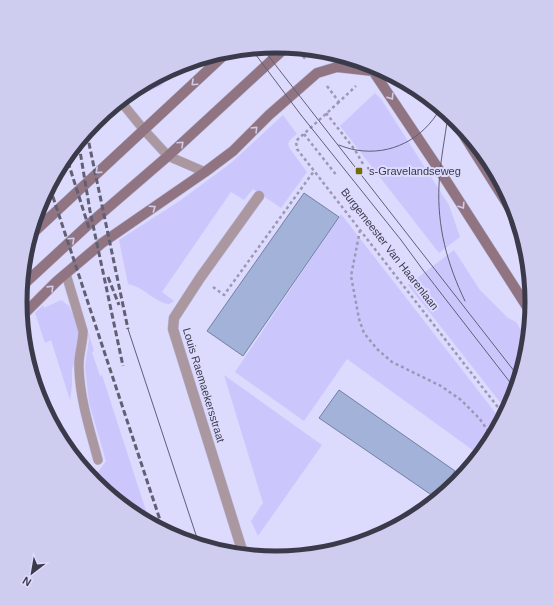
<svg xmlns="http://www.w3.org/2000/svg" width="553" height="605" font-family="Arial,sans-serif">
	<rect width="100%" height="100%" fill="#dcdafd"/>
	<!-- green -->
	<path fill="#cbc7fd" d="M184,64L161,86L149,91L146,87L179,65Z
		M375,93L381,99L449,205L460,237L439,253L340,126Z
		M283,115L297,134L290,140L288,144L290,149L307,172L281,208L253,189L244,200L231,192L162,292L174,301L169,304C154,302 144,287 128,284L119,240L181,200L231,163Z
		M341,214L501,420L478,454L347,359L304,421L235,372Z
		M454,250L480,290L508,318L516,322L526,338L513,401L507,411L408,285Z
		M61,300L69,306L77,323L80,340L72,370V385L70,400L51,340L45,343L35,313L43,305L44,308Z
		M84,319L94,351L92,352L100,376L102,375L149,520L97,485C93,475 100,470 106,461L89,403L85,366L89,339Z
		M224,375L322,445L258,536L251,521L263,503Z"/>
	<!-- building -->
	<path fill="#a2b2d9" stroke="#7280a5" d="M304,193L339,217L243,356L207,331Z
		M339,390L455,471L436,498L319,418Z"/>
	<g fill="none" stroke-linecap="round" stroke-linejoin="round">
		<!-- lane casing -->
		<g stroke="#b9b7d6" stroke-width="10">
			<path id="lane" d="M122,103L144,130L168,156L205,172
				M66,274L83,331C83,344 78,356 79,368C80,400 90,430 98,460"/>
		</g>
		<!-- street casing -->
		<g stroke="#b9b7d6" stroke-width="11">
			<path id="street" d="M247,553L242,550L173,329L174,318L200,278L259,196"/>
		</g>
		<!-- secondary casing -->
		<g stroke="#b9b7d6" stroke-width="11">
			<path id="secondary" d="M369,65L440,171L531,313
				M453,118L516,218
				M34,232L222,57
				M23,285L88,225L168,156L285,48
				M23,315L57,281L102,243L205,172L233,151L269,115L317,73L337,67L373,71"/>
		</g>
		<!-- path -->
		<path stroke="#9a98b4" stroke-width="2.5" stroke-dasharray="3 3" stroke-linecap="butt" d="M299,52L307,61
			M327,86L339,102L356,86
			M339,102L296,141L297,149L504,415
			M326,113L355,150L363,164
			M95,121H96
			M304,134L337,176
			M360,230L351,276L359,319L364,333L377,349L392,362L441,386L461,400L479,418L491,435
			M213,287L224,295L314,171"/>
		<!-- lane -->
		<use href="#lane" stroke="#ab97a0" stroke-width="9"/>
		<!-- street -->
		<use href="#street" stroke="#ab97a0" stroke-width="10"/>
		<!-- secondary -->
		<use href="#secondary" stroke="#917482" stroke-width="10"/>
		<!-- tram -->
		<path stroke="#605f74" stroke-width="1" d="M263,49L518,376
			M253,51L301,115L401,240L423,270L516,390
			M448,115C445,138 440,162 439,185C437,226 447,264 465,301
			M339,145C344,147 350,149 356,150C391,156 423,139 440,109
			M128,329L199,544"/>
		<!-- rail -->
		<path stroke="#605f74" stroke-width="3" stroke-dasharray="6 3" stroke-linecap="butt" d="M87,134L128,329
			M79,145L90,211L123,366
			M68,162L89,228
			M50,188L163,529
			M108,277L119,305
			M37,386L43,406"/>
	</g>
	<!-- one-way arrows -->
	<defs><path id="oneway-chevron" d="M-2-3.5L2.5 0L-2 3.5" fill="none" stroke-width="1.6" stroke-linecap="round" stroke-linejoin="round"/></defs>
	<g stroke="#d1cbeb">
		<use href="#oneway-chevron" transform="translate(194 83) rotate(137)"/>
		<use href="#oneway-chevron" transform="translate(391 97) rotate(57)"/>
		<use href="#oneway-chevron" transform="translate(255 129) rotate(-45)"/>
		<use href="#oneway-chevron" transform="translate(181 144) rotate(-43)"/>
		<use href="#oneway-chevron" transform="translate(98 171) rotate(138)"/>
		<use href="#oneway-chevron" transform="translate(462 206) rotate(57)"/>
		<use href="#oneway-chevron" transform="translate(153 208) rotate(-34)"/>
		<use href="#oneway-chevron" transform="translate(72 240) rotate(-43)"/>
		<use href="#oneway-chevron" transform="translate(51 288) rotate(-44)"/>
	</g>
	<!-- markers -->
	<rect fill="#706d0d" stroke="#dcdafd" stroke-width="1.5" x="355" y="167" width="8" height="8" rx="2"/>
	<g text-anchor="middle" dominant-baseline="central" stroke-width="4" stroke-linejoin="round" paint-order="stroke">
		<!-- poi labels -->
		<g font-size="11" fill="#3b3a4b" stroke="#dcdafd" text-anchor="start">
			<text x="367" y="171">'s-Gravelandseweg</text>
		</g>
		<!-- street labels -->
		<g font-size="11" fill="#3b3a4b" stroke="#dcdafd">
			<text transform="translate(390 249) rotate(52)">Burgemeester Van Haarenlaan</text>
			<text transform="translate(204 385) rotate(73)">Louis Raemaekersstraat</text>
		</g>
	</g>
	<!-- crop -->
	<path d="M0 0H553V605H0ZM27 302a249 249 0 1 1 498 0a249 249 0 1 1-498 0Z" fill="#cfcdef" fill-rule="evenodd"/>
	<path fill="none" stroke="#3b3a4b" stroke-width="5" d="M27 302a249 249 0 1 1 498 0a249 249 0 1 1-498 0Z"/>
	<!-- north arrow -->
	<g transform="translate(32 573) rotate(211)" stroke="#dcdafd" stroke-width="3" paint-order="stroke">
	<path d="M0-3L7 15L0 10L-7 15Z" fill="#3b3a4b"/>
	<text y="-6" font-size="11" font-weight="bold" text-anchor="middle" fill="#3b3a4b">N</text>
	</g>
</svg>
